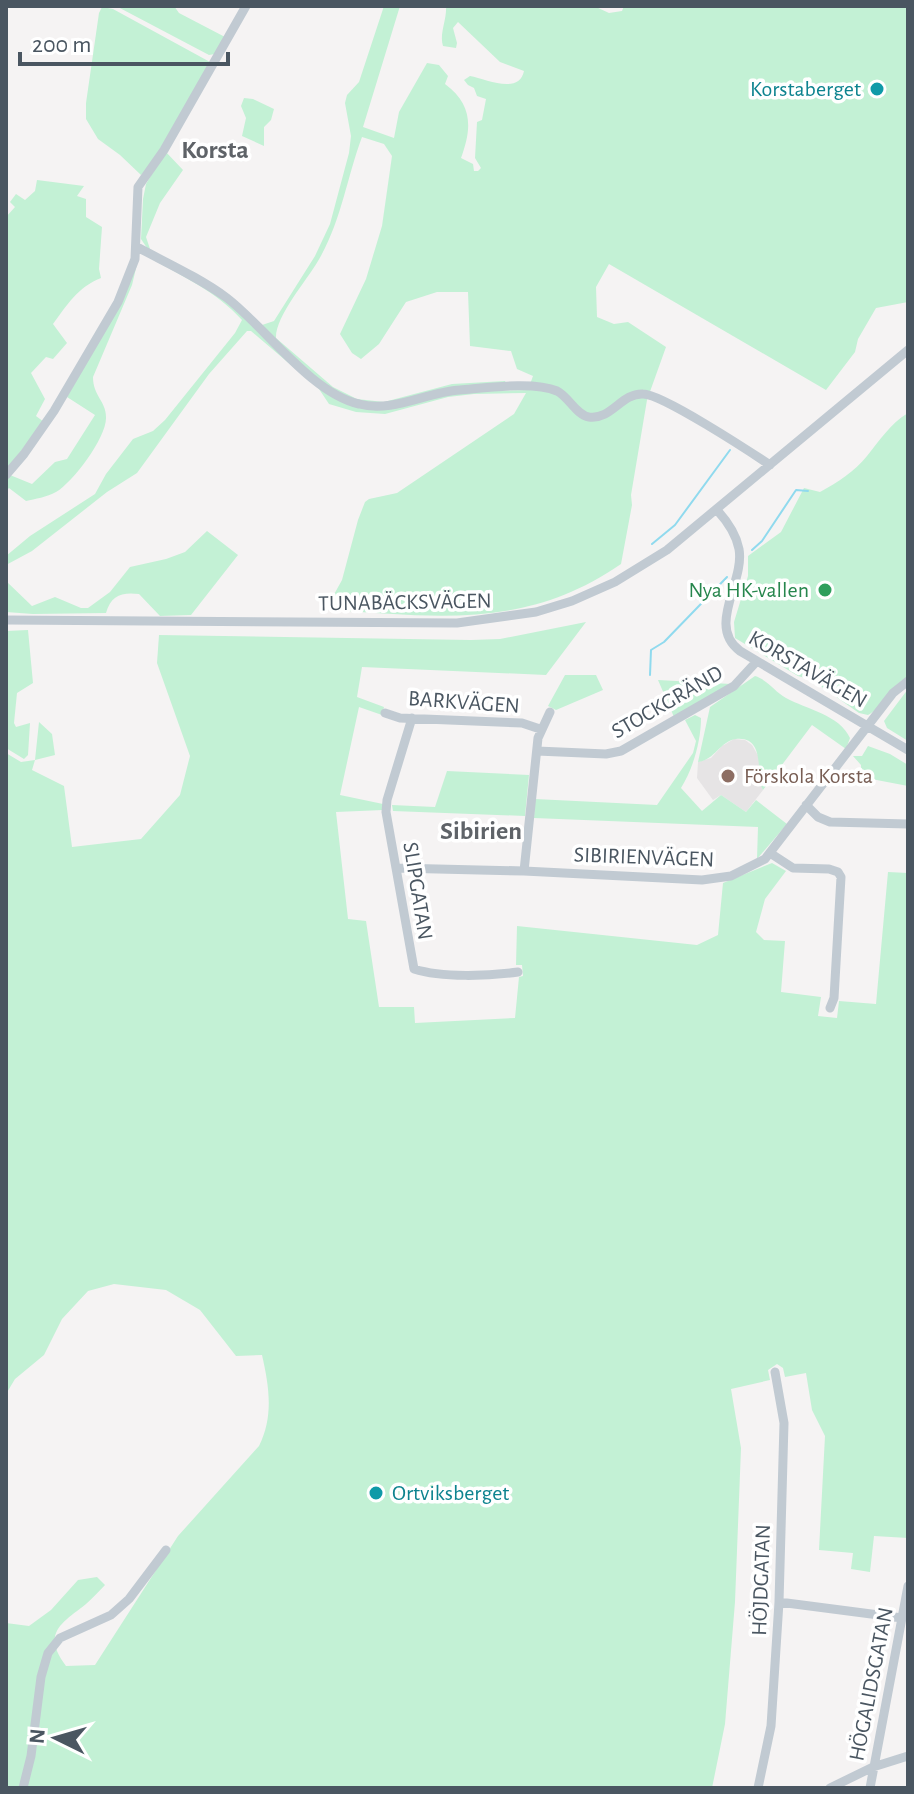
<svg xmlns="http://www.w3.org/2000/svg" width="914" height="1794" font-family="'Alegreya Sans',sans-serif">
	<rect width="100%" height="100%" fill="#f5f3f3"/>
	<!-- education -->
	<path fill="#e6e4e5" d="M734,739L745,740L752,745L760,759L758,774L763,790L746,812L721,795L713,800L697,778L698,762L711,758L722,746Z"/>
	<!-- green -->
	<path fill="#c3f1d5" d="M116,6H174L179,13L225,37L215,54L209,55Z
		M384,6H400L363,127L394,138L399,112L427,63L439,65L448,76L445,84C473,105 472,128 461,158L473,164L474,171H478L481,168L475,158L477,122L482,120L486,99L477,96L474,88L468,85L464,80L470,76C486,79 519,95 524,71L500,62L458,22L453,28L457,43L456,48L443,46C439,34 447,20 446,6H594L609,13L622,11L624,6H908V302L876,308L858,339L855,352L826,390L609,264L596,287L597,317L614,324L628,322L666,347L647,400L631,495L632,505L621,564C527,629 439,617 333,610L332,598L342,580L358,520L365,502L369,499L397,493L514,414L526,393L474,394L448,397L385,414L356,412L329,404L319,389L251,331H247L209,374L137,473L107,492L32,551L6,565V556L30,536L95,494L106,474L133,439L153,431L165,420L235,333L242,320C217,292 182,276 150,258C177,271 205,285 230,304C277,340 315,411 382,410L459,392L528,390L533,376L517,369L511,351L470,346L468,292H437L406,302L379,344L361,359L352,353L340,334L366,279L382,226L392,156L384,144L362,137C347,177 341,223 318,261C307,280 275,317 276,338L333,387L357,399L384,402L452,384L505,381L507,385C487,386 466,385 446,388C422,392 398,405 373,404C329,402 274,342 246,311L262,325L274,321L315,256L330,224L349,153L351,136L345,103L347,95L359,82Z
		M102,7L113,9L210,62L153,162L141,175L120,155L98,139L86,119V103L99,13Z
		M244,98L253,99L274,109L271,120L264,127V146L242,136L246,118L241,106Z
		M165,151L183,170L160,203L146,237L150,249L160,256L147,248L141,239L143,199L146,184Z
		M37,180L84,186L77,196L86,199V217L102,227L99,269L101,278C78,287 67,305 53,324L67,343L53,359L46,357L31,373L45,399L36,416L44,422L6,470V217L15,207L10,202L16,194L25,200L35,191Z
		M138,260L132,285L93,377C93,396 106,401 106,417C107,437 73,482 56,492C47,497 35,499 26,501L9,488L6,491V479L10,475L32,484L55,462L67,459L95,415L67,397L120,303Z
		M908,413V677C890,685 885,706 868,715L859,713L812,680L798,676L735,638L734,622L748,576V556L781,532L804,488L820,492C838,482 854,472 867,456C880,440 890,424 908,413Z
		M207,531L238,555L191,615L160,616L139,594C122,592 111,595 106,613L33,614L6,612V581L32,606L55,597L81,608H88L110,592L130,567L166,559L185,552Z
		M586,622L546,675L362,667L357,697L384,707L382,715L359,707L340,795L383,804V810L336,812L348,919L366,921L379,1007H414L415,1023L515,1018L519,977L523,976L522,965H516L517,926L697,945L718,935L723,883L772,863L786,871L765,899L756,932L764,940L785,941L781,992L821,997L818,1016L837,1018L839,1001L876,1004L888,872L908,873V1538L874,1536L870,1572L851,1569L853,1553L819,1550L825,1436L812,1410L806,1373L785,1377L783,1368L777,1364L768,1370L770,1380L731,1389L741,1448L735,1602L725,1724L712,1788H6V1623L29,1626L51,1610L78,1580L97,1577L105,1585C99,1591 93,1598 86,1604C62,1623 41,1633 66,1666L95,1665L178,1536L259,1446C274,1416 269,1386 262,1355L236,1356L200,1310L166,1290L114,1284L88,1291L62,1319L44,1355L15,1379L6,1394V753L21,762L35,760L39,722L52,734L55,755L35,760L32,770L64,786L72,847L141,839L180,795L190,756L157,663L159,635L471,640L500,639Z
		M28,630L33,683L17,693L14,723L16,727L30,723L28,755L24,759L6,748V631Z
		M565,675H596L603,690L556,710L548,706Z
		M755,676C768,680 775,692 786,698C806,709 840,715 850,738L846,749L812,725L763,790C755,776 767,736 736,739C720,741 715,760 698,762L710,707Z
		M658,680L731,684L674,717Z
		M908,689V741L887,728L884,721Z
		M695,715L701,718C701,741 693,769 681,788L702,811L721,795L746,812L756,800L787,824L757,859L758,827L534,818L535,799L657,805L693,753L696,741L685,720Z
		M868,746L890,754L908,765V786L861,777V765L853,756H862Z
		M447,771L529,775L525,816L393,811L392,805L435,807Z"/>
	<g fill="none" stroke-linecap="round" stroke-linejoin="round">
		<!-- stream -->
		<path stroke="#90daee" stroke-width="2" d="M652,544L675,525L730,450
			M752,550L762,541L796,490L808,491
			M650,675L651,650L664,642L727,577"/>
		<!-- minor -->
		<path stroke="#c1cad2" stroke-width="9" d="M137,247C167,263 200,278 227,298C266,328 311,393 359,404C393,413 426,392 460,390C485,388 534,381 557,391C569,397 576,415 589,417C612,420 621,393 643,394C662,394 749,451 770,465
			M6,475L24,454L54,411L118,302L135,259L138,187L164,150L246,6
			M717,510C727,521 736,533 739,549C745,582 706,626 740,651L908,750
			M6,620L457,623L536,612L572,601L615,582L667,550L908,350
			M385,713L400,718L522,723L540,729
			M412,718L387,800L386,812L414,969C442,978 489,976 518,972
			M537,751L606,754L621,751L734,686L757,661
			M806,805L818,817L830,822L908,824
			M770,853L793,868L829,869L838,872L841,877L834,998L830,1008
			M396,868L524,871L702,880L731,876L765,859L893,693L908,681
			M524,871L538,738L550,712
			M779,1602L902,1618
			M23,1788L31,1756L41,1677L48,1653L60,1638L111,1615L129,1599L166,1550
			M758,1788L771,1726L779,1602L784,1423L775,1372
			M830,1788L873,1767L908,1756
			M870,1788L908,1586"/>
	</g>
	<!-- markers -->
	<g fill="#0f9aa8" stroke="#fff" stroke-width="3">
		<circle cx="877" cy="89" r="8"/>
		<circle cx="376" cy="1493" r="8"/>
	</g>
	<circle fill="#2e9e5b" stroke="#fff" stroke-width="3" cx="825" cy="590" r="8"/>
	<circle fill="#8d6e63" stroke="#fff" stroke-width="3" cx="728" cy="776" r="8"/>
	<g text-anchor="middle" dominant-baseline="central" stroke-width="7" stroke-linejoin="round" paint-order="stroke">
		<!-- culture labels -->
		<g font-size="22" fill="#0d838f" stroke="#fff" text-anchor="end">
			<text x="861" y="89">Korstaberget</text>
			<text x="392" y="1493" text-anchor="start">Ortviksberget</text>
		</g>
		<!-- leisure labels -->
		<g font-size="22" fill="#27864d" stroke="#fff" text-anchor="end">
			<text x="809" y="590">Nya HK-vallen</text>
		</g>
		<!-- street labels -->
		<g font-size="22" fill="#4a5661" stroke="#fff">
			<text transform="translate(405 602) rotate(-1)">TUNABÄCKSVÄGEN</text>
			<text transform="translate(808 669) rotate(30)">KORSTAVÄGEN</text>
			<text transform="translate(464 702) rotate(4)">BARKVÄGEN</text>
			<text transform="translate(667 702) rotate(-30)">STOCKGRÄND</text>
			<text transform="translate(644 857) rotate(2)">SIBIRIENVÄGEN</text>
			<text transform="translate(418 891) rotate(81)">SLIPGATAN</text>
			<text transform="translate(761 1580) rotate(-88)">HÖJDGATAN</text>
			<text transform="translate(871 1684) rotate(-79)">HÖGALIDSGATAN</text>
		</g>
		<!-- education labels -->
		<g font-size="22" fill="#785e54" stroke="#fff" text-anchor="start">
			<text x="744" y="776">Förskola Korsta</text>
		</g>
		<!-- quarter labels -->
		<g font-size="26" font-weight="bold" fill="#5f6368" stroke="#fff">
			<text x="215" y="150">Korsta</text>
			<text x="481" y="831">Sibirien</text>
		</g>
	</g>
	<!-- border -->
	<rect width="914" height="1794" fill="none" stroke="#4a5661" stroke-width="16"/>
	<!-- north arrow -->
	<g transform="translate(56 1738) rotate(275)" stroke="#ffffff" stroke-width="6" paint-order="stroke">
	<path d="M0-6L14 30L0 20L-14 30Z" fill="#4a5661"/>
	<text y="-12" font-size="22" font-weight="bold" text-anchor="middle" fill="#4a5661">N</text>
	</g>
	<!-- scale -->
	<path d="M20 52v12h208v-12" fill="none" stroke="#4a5661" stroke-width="4"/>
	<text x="32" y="52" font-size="24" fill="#4a5661" stroke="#ffffff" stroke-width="6" paint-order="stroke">200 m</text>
</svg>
